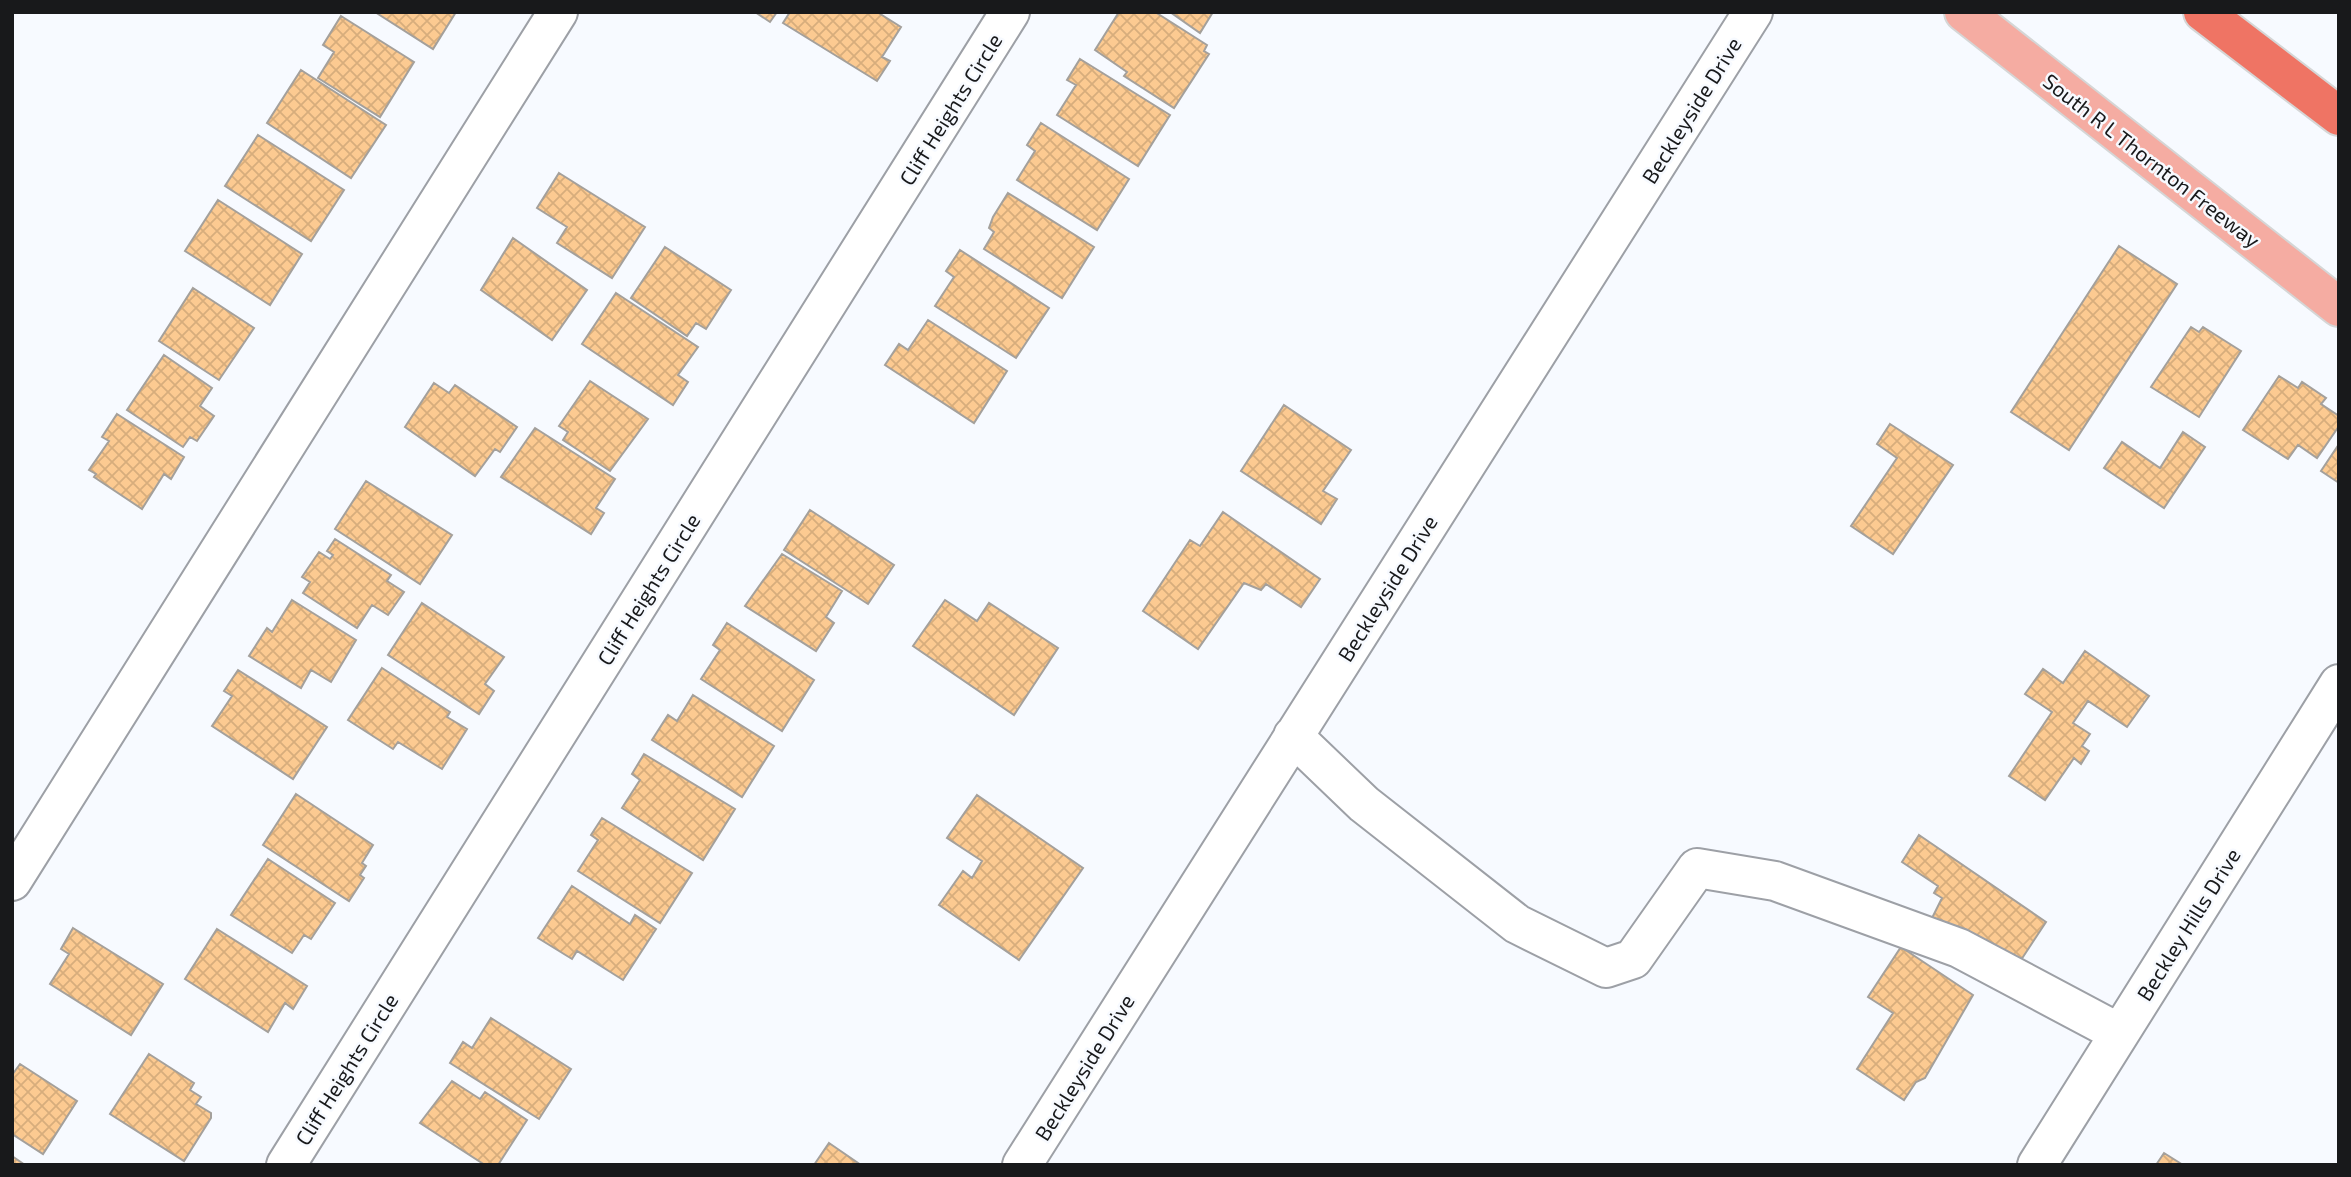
<svg xmlns="http://www.w3.org/2000/svg" width="2351" height="1177" font-family="'Exo 2',sans-serif">
	<defs>
		<pattern id="building-cross-hatch" width="8" height="8" patternUnits="userSpaceOnUse" patternTransform="scale(1.75)"><rect width="8" height="8" fill="#fcca91"/><path d="M0 0l8 8M0 8l8-8" fill="none" stroke="#d7ad7c"/></pattern>
	</defs>
	<rect width="100%" height="100%" fill="#f7faff"/>
	<!-- building -->
	<path fill="url(#building-cross-hatch)" stroke="#a4a09b" stroke-width="2" d="M375,12H456L433,49Z
		M755,12H777L770,22Z
		M790,12H877L901,27L882,57L890,61L877,81L783,23Z
		M1119,12H1155L1207,45L1204,51L1209,54L1174,108L1124,76L1127,72L1095,50Z
		M1170,12H1213L1200,33Z
		M341,16L414,62L380,117L318,78L334,52L323,45Z
		M1080,59L1170,115L1138,166L1057,115L1076,85L1067,80Z
		M301,70L386,125L351,178L267,123Z
		M1041,123L1129,179L1097,230L1017,180L1035,151L1027,145Z
		M258,135L344,190L311,241L225,186Z
		M559,173L645,227L612,278L557,243L567,227L537,208Z
		M1008,193L1094,247L1062,298L984,249L994,232L989,228L993,217Z
		M218,200L302,254L270,305L185,251Z
		M513,238L587,290L552,340L481,290Z
		M2119,246L2177,284L2069,450L2011,412Z
		M665,247L731,290L706,329L696,323L687,336L631,298Z
		M960,250L1049,308L1016,358L935,306L954,277L946,271Z
		M193,288L254,328L219,380L159,341Z
		M616,293L698,347L678,375L688,382L673,405L582,344Z
		M928,320L1007,371L974,423L885,365L899,344L908,350Z
		M2191,327L2199,332L2203,327L2241,351L2199,417L2151,387Z
		M164,355L212,388L200,406L214,416L197,441L190,437L183,447L127,410Z
		M2279,376L2298,388L2302,382L2326,398L2321,404L2339,416V426L2317,458L2298,445L2288,459L2243,430Z
		M590,381L648,419L610,471L563,440L568,432L559,426Z
		M434,383L449,393L455,385L517,427L500,452L495,449L475,476L405,427Z
		M1284,405L1351,450L1323,491L1337,499L1321,524L1241,471Z
		M117,414L184,457L171,479L164,474L142,509L94,477L96,474L89,470L109,441L102,437Z
		M1890,424L1953,465L1893,554L1851,526L1897,458L1877,444Z
		M535,428L615,479L596,508L604,513L591,534L501,477Z
		M2183,432L2205,447L2164,508L2104,468L2122,442L2160,468Z
		M2339,444V483L2321,471Z
		M366,481L452,535L420,584L335,529Z
		M810,510L894,565L868,604L784,550Z
		M1223,512L1320,579L1301,607L1266,584L1261,590L1244,583L1198,649L1143,611L1190,540L1200,546Z
		M335,539L391,575L387,581L404,592L388,615L372,605L357,628L303,593L310,582L302,577L319,552L330,559L333,555L327,551Z
		M782,554L842,591L826,617L834,623L816,651L745,606Z
		M292,600L356,640L331,682L311,670L301,688L249,656L267,628L272,632Z
		M945,600L977,621L989,603L1058,648L1014,715L913,646Z
		M422,603L504,657L485,684L494,691L479,714L388,655Z
		M727,623L814,680L782,731L701,679L720,650L713,645Z
		M2085,651L2149,696L2127,727L2088,701L2073,723L2090,734L2082,746L2089,751L2081,764L2074,758L2045,800L2009,776L2052,712L2025,694L2043,669L2063,683Z
		M382,668L450,712L447,717L467,729L442,769L398,742L393,749L348,720Z
		M238,670L327,727L293,779L212,726L232,696L224,691Z
		M693,695L774,746L742,797L652,740L668,715L677,721Z
		M644,754L735,809L703,860L622,808L640,780L632,774Z
		M296,794L373,845L362,863L366,866L360,875L364,878L349,901L263,845Z
		M977,795L1083,868L1019,960L939,905L963,871L972,878L982,861L947,838Z
		M602,818L692,873L660,923L578,871L598,840L591,835Z
		M1919,835L2046,922L2019,963L1932,918L1942,898L1934,893L1938,886L1902,862Z
		M268,859L335,903L311,939L304,935L292,953L231,915Z
		M572,886L630,924L635,915L656,929L623,980L577,951L572,959L538,938Z
		M73,928L163,984L131,1035L50,984L69,954L61,949Z
		M217,929L307,986L293,1009L285,1003L268,1032L185,979Z
		M1901,947L1973,995L1925,1078L1916,1082L1904,1100L1857,1069L1893,1013L1868,997Z
		M491,1018L571,1069L539,1119L450,1063L463,1042L472,1048Z
		M149,1054L194,1083L190,1090L201,1097L196,1104L211,1113V1118L184,1161L110,1114Z
		M20,1064L77,1101L43,1154L12,1134V1075Z
		M452,1081L480,1099L485,1092L527,1120L498,1165H485L420,1123Z
		M829,1143L861,1165H814Z
		M2164,1153L2183,1165H2156Z
		M12,1156L25,1165H12Z"/>
	<g fill="none" stroke-linecap="round" stroke-linejoin="round">
		<!-- minor casing -->
		<g stroke="#9da0a6" stroke-width="42">
			<path id="minor" d="M1293,736L1364,804L1517,924L1606,968L1633,959L1697,868L1775,881L1959,948L2119,1033
				M12,881L558,12
				M286,1165L1010,12
				M1022,1165L1753,12
				M2037,1165L2339,684"/>
		</g>
		<!-- major casing -->
		<g stroke="#d5d6d6" stroke-width="42">
			<path id="major" d="M1964,12L2339,307"/>
		</g>
		<!-- highway casing -->
		<g stroke="#d5d6d6" stroke-width="42">
			<path id="highway" d="M2203,12L2339,116"/>
		</g>
		<!-- minor -->
		<use href="#minor" stroke="#fff" stroke-width="38"/>
		<!-- major -->
		<use href="#major" stroke="#f5aca2" stroke-width="38"/>
		<!-- highway -->
		<use href="#highway" stroke="#ef7464" stroke-width="38"/>
	</g>
	<g text-anchor="middle" dominant-baseline="central" stroke-width="5" stroke-linejoin="round" paint-order="stroke">
		<!-- street labels -->
		<g font-size="21" fill="#18191b" stroke="#f7faff">
			<text transform="translate(950 109) rotate(-58)">Cliff Heights Circle</text>
			<text transform="translate(1691 110) rotate(-58)">Beckleyside Drive</text>
			<text transform="translate(2152 160) rotate(38)">South R L Thornton Freeway</text>
			<text transform="translate(1387 588) rotate(-58)">Beckleyside Drive</text>
			<text transform="translate(648 589) rotate(-58)">Cliff Heights Circle</text>
			<text transform="translate(2188 924) rotate(-58)">Beckley Hills Drive</text>
			<text transform="translate(1084 1067) rotate(-58)">Beckleyside Drive</text>
			<text transform="translate(346 1069) rotate(-58)">Cliff Heights Circle</text>
		</g>
	</g>
	<!-- border -->
	<rect width="2351" height="1177" fill="none" stroke="#18191b" stroke-width="28"/>
</svg>
